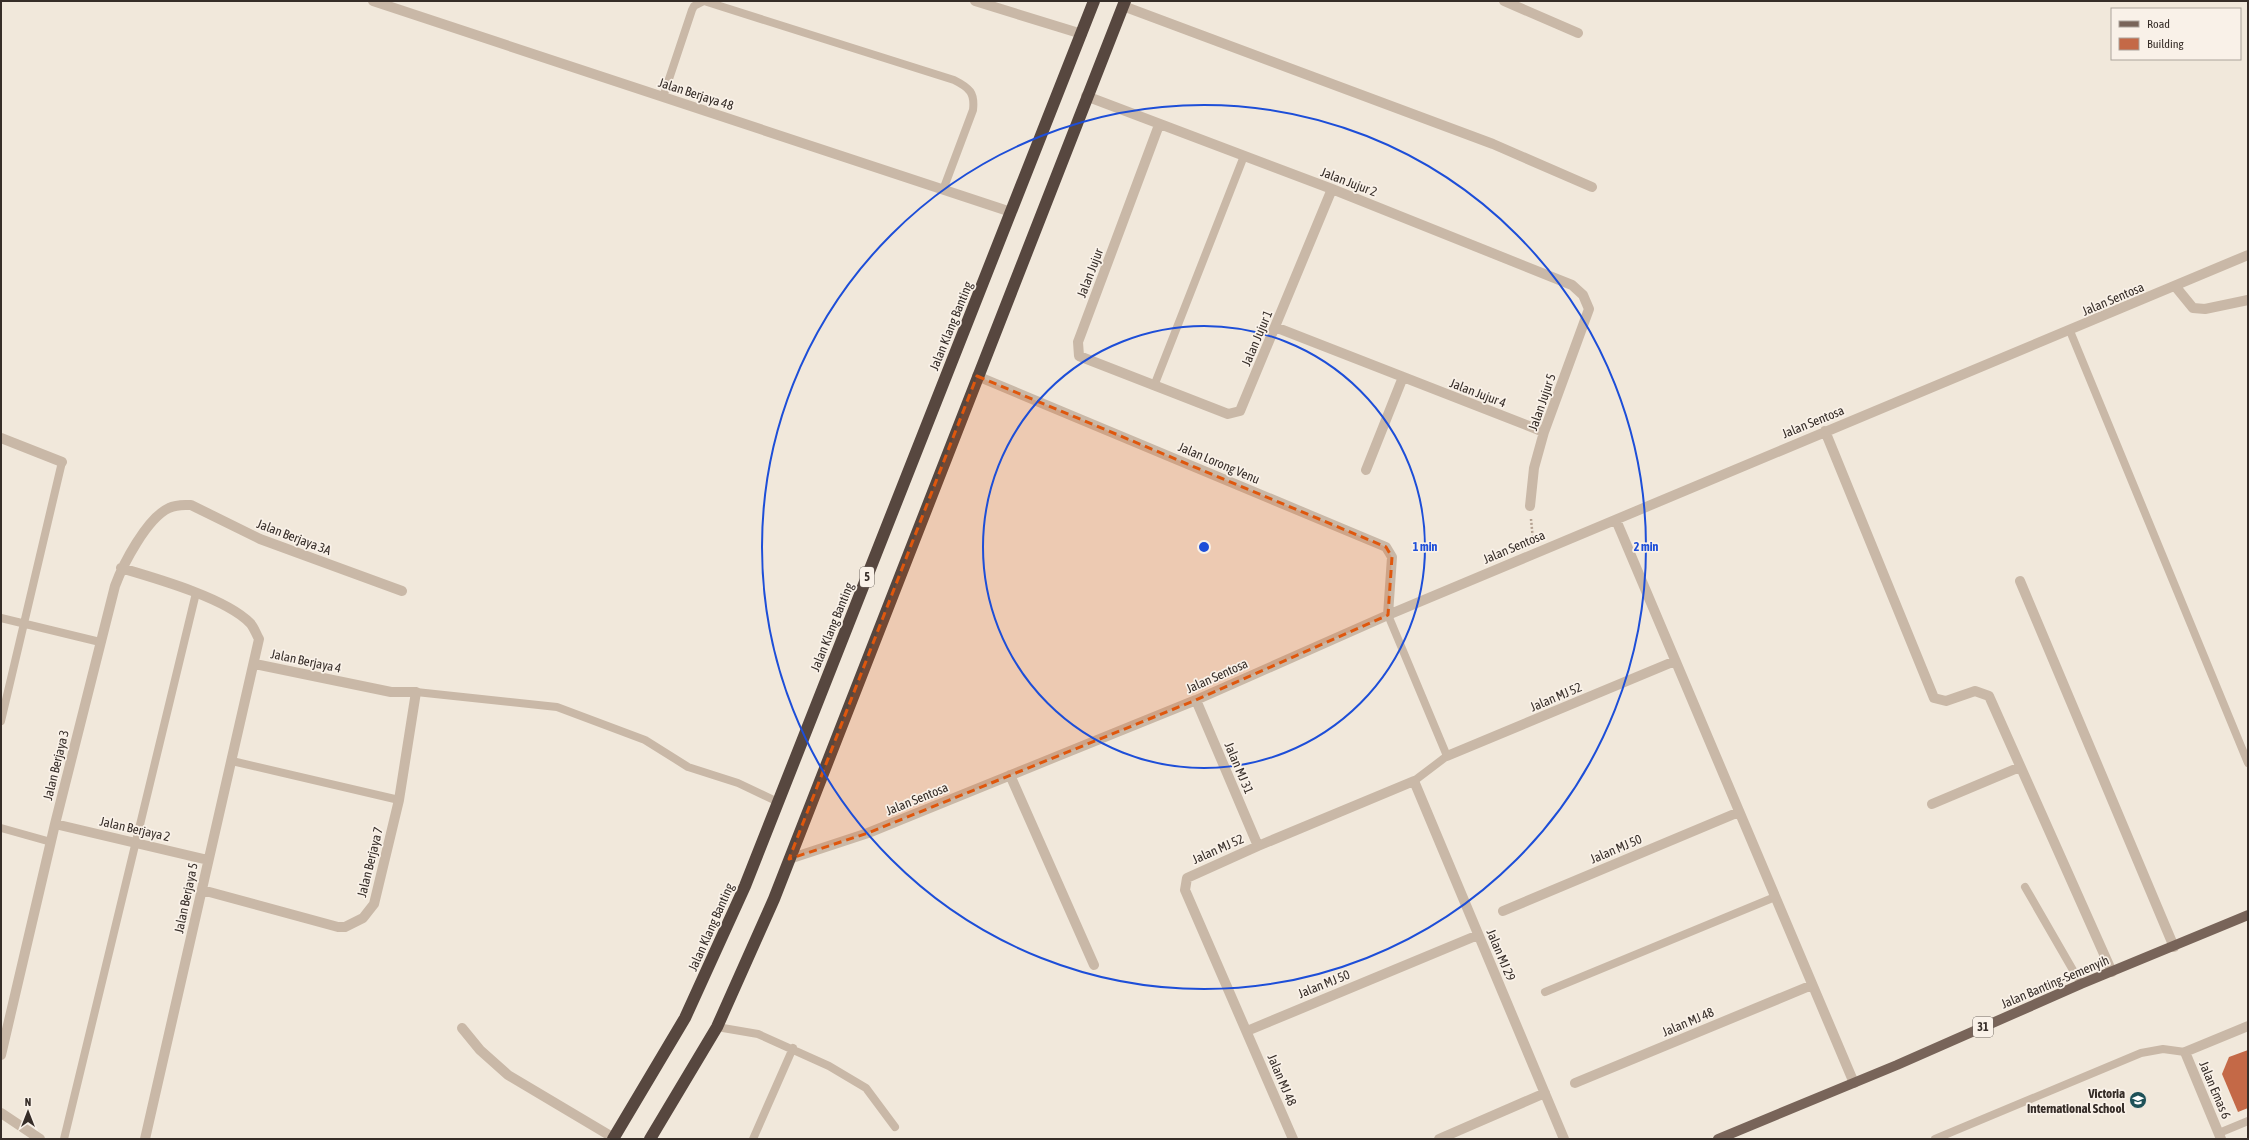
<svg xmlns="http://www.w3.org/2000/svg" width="2249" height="1140" font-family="'Asap Condensed',sans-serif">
	<rect width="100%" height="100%" fill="#f1e8db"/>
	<!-- building -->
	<path fill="#c46947" d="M2248,1050V1108L2238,1112L2222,1074L2229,1057Z"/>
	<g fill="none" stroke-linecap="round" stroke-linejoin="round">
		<!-- path -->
		<path stroke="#b5a292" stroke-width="2.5" stroke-dasharray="2 2" stroke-linecap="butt" d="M1531,519L1533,540"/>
		<!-- lane -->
		<path stroke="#c9b8a7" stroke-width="8" d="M663,97L692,10L694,6L704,1L954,80C970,88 975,93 973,110L943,190
			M2070,331L2248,763
			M1154,386L1244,156
			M1388,615L1447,756L1414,781
			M1,618L100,642
			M416,692L557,707L645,740L688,767L738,783L778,802
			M1,721L62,462
			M232,761L399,800
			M1,828L51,842
			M2025,887L2081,984
			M1545,992L1775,897
			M717,1027L758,1034L829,1066L866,1088L895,1127
			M2219,1133L2248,1121
			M64,1139L196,593
			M753,1139L793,1048
			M1935,1139L2141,1053L2163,1049L2185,1052"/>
		<!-- street -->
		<path stroke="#c9b8a7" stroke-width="10" d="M373,1L1011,212
			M975,1L1082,34
			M1504,1L1578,33
			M1123,6L1493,144L1592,187
			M1086,96L1332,189L1572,285L1583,295L1589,309L1544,432L1534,468L1530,506
			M1159,125L1078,342L1079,356L1228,414L1240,411L1332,189
			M2175,286L2193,308L2205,309L2248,300
			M1275,327L1544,432
			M977,376L1386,547L1392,557L1388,615
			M1825,431L1934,698L1946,701L1975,691L1989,696L2112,972
			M1,438L62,462
			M1366,470L1403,377
			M1616,520L1854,1083
			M121,568C155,578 226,598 250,623C254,627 256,634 259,639L145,1139
			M2020,581L2174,947
			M1196,700L1258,846
			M1447,756L1675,661
			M1010,775L1094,965
			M1932,804L2020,767
			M55,824L208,860
			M789,859L868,833L1196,700L1388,615L2248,255
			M202,890L338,927H345L363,918L374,904L399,800L416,692H391L255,664
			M1503,911L1739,812
			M462,1028L480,1050L508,1075L614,1138
			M1247,1031L1478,935
			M1,1055L55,824L115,586C123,564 147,518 169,508C177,504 183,505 191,505L260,539L402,591
			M1575,1083L1812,985
			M1,1113L40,1139
			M1293,1139L1185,890L1187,878L1258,846L1414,781L1564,1139
			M1439,1139L1545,1093
			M2221,1139L2185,1052L2248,1026"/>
		<!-- primary -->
		<path stroke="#786459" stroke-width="10" d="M1718,1139L1897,1065L2081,984L2248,915"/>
		<!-- highway -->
		<path stroke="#57473f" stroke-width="12" d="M613,1139L685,1018L745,886L1094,1
			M650,1139L717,1027L774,899L1125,1"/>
	</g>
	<!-- marked area -->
	<path fill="#df570d" fill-opacity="0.2" stroke="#df570d" stroke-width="3" stroke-dasharray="8 5" stroke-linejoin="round" d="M977,376L1386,547L1392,557L1388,615L1196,700L868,833L789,859Z"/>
	<!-- distance rings -->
	<g fill="none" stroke="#1d4ed8" stroke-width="2">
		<circle cx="1204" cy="547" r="221"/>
		<circle cx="1204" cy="547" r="442"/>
	</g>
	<!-- icons -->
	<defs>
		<g id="school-disc" transform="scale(0.9)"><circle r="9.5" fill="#1e5157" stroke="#f9f1e8"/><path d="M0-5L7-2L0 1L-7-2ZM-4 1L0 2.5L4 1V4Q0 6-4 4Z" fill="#fff"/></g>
	</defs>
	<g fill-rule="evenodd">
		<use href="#school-disc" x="2138" y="1100"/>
	</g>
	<g text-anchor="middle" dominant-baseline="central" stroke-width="3.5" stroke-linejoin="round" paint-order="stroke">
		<!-- shield labels -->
		<g fill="#f9f1e8" stroke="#706862" stroke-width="1">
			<rect x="860" y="567" width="14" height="20" rx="3"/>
			<rect x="1973" y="1017" width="20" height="20" rx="3"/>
		</g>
		<g font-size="12" font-weight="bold" fill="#362d28">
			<text x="867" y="577">5</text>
			<text x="1983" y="1027">31</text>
		</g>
		<!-- street labels -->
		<g font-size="13" fill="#362d28" stroke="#f9f1e8">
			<text transform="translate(696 94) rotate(18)">Jalan Berjaya 48</text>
			<text transform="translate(1349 182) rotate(21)">Jalan Jujur 2</text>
			<text transform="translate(1090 273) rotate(-69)">Jalan Jujur</text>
			<text transform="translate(2113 299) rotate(-23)">Jalan Sentosa</text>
			<text transform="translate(951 326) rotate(-68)">Jalan Klang Banting</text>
			<text transform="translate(1257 338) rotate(-67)">Jalan Jujur 1</text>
			<text transform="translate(1478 393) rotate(21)">Jalan Jujur 4</text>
			<text transform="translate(1542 402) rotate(-71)">Jalan Jujur 5</text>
			<text transform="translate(1813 422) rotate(-22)">Jalan Sentosa</text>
			<text transform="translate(1219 463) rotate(23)">Jalan Lorong Venu</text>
			<text transform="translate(294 537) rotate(21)">Jalan Berjaya 3A</text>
			<text transform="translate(1514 547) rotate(-23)">Jalan Sentosa</text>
			<text transform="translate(832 627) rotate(-68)">Jalan Klang Banting</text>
			<text transform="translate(306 661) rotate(12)">Jalan Berjaya 4</text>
			<text transform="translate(1217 676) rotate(-24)">Jalan Sentosa</text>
			<text transform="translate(1556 697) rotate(-23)">Jalan MJ 52</text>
			<text transform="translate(56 765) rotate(-76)">Jalan Berjaya 3</text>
			<text transform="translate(1239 768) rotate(67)">Jalan MJ 31</text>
			<text transform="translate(917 799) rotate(-22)">Jalan Sentosa</text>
			<text transform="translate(135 829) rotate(13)">Jalan Berjaya 2</text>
			<text transform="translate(1218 849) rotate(-24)">Jalan MJ 52</text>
			<text transform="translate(1616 849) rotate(-23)">Jalan MJ 50</text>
			<text transform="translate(370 862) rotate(-76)">Jalan Berjaya 7</text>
			<text transform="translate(186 898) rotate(-78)">Jalan Berjaya 5</text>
			<text transform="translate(711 927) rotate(-66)">Jalan Klang Banting</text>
			<text transform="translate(1501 955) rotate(67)">Jalan MJ 29</text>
			<text transform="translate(2055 982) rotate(-23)">Jalan Banting-Semenyih</text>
			<text transform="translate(1324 984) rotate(-22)">Jalan MJ 50</text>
			<text transform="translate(1688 1022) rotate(-23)">Jalan MJ 48</text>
			<text transform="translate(1282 1080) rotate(67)">Jalan MJ 48</text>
			<text transform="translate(2215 1090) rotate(67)">Jalan Emas 6</text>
		</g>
		<!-- poi labels -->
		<g font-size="13" font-weight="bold" fill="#362d28" stroke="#f9f1e8" text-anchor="end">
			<text x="2125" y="1093">Victoria<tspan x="2125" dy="15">International School</tspan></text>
		</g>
	</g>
	<circle cx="1204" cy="547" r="6" fill="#1d4ed8" stroke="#f9f1e8" stroke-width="2"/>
	<g font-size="12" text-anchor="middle" font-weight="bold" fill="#1d4ed8" stroke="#f9f1e8" stroke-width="3.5" stroke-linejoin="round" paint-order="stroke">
		<text x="1425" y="551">1 min</text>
		<text x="1646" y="551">2 min</text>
	</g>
	<!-- border -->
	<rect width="2249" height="1140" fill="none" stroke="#362d28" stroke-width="4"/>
	<!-- legend -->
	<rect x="2111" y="8" width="130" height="52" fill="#f9f1e8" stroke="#aba39b"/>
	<rect x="2119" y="21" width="20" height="6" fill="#786459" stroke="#aba39b"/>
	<text x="2147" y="28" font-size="12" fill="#362d28">Road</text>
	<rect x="2119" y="38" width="20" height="12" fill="#c46947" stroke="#aba39b"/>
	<text x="2147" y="48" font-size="12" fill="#362d28">Building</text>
	<!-- north arrow -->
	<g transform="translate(28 1112)" stroke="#f9f1e8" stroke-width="3" paint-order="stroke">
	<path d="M0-3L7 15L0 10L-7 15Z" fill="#362d28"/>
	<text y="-6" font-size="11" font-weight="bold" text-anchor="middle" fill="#362d28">N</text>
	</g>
</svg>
